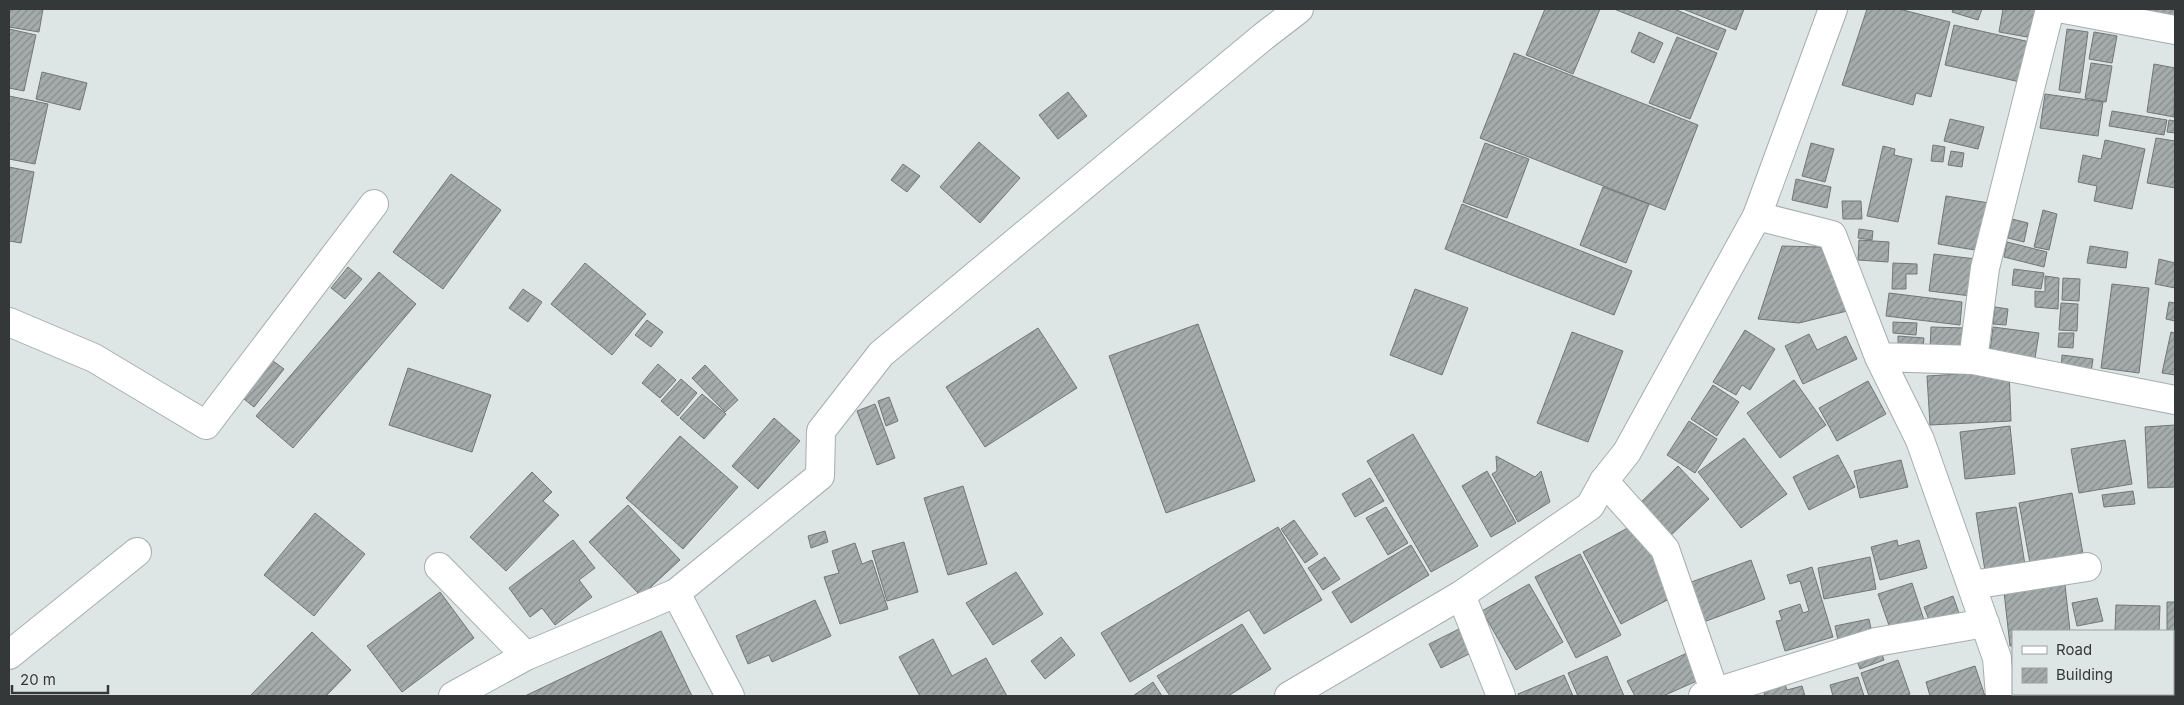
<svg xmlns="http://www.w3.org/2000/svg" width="2184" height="705" font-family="Inter,sans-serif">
	<defs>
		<pattern id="building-hatch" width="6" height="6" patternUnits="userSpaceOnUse" patternTransform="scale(1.25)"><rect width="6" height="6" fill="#a4acab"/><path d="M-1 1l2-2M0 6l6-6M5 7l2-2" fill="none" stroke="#868d8c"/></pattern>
	</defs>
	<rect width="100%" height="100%" fill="#dee6e5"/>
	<!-- building -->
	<path fill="url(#building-hatch)" stroke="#707776" d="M9,9H43L39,32L9,27Z
		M1545,9H1600L1573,74L1526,55Z
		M1614,9H1674L1726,30L1718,50Z
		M1683,9H1744L1736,30Z
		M1867,9H1899L1950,22L1931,97L1916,93L1913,105L1842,85Z
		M1953,9H1982L1978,20L1952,12Z
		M2003,9H2038L2033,38L1999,32Z
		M2134,9H2175V18Z
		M1954,25L2030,42L2020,82L1945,65Z
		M9,29L36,35L24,91L9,88Z
		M2067,29L2088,32L2080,93L2059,90Z
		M1639,32L1663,43L1654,63L1631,52Z
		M2094,32L2117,36L2112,63L2089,59Z
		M1677,37L1717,53L1690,119L1649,103Z
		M1514,53L1698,125L1665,210L1480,138Z
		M2091,63L2112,66L2106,102L2085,98Z
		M2154,64L2175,68L2174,117L2147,112Z
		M42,72L87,83L80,110L36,99Z
		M1068,92L1087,116L1058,139L1039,115Z
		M2045,94L2103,102L2098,136L2040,128Z
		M9,96L48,104L35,164L9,159Z
		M2112,111L2167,120L2164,135L2109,126Z
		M1950,119L1984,127L1978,149L1944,141Z
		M2169,120L2175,121V133L2167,132Z
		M2156,138L2175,141V188L2147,183Z
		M2105,140L2145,149L2132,209L2094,201L2097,186L2078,182L2083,155L2101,159Z
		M979,142L1020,178L980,223L940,187Z
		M1485,143L1529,159L1507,218L1463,202Z
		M1811,143L1834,149L1825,182L1802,176Z
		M1933,145L1945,147L1943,162L1931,161Z
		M1883,146L1895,149L1894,155L1912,159L1898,222L1867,216Z
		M1951,151L1964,153L1962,167L1948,165Z
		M903,164L920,176L907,192L891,180Z
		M9,167L34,172L21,243L9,241Z
		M451,174L501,210L443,289L393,252Z
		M1796,179L1831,187L1827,208L1792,200Z
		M1603,187L1649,204L1626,263L1580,245Z
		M1946,196L1989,203L1981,251L1938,244Z
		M1842,201H1861L1862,219H1843Z
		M1462,204L1632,271L1614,315L1445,249Z
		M2043,210L2057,214L2049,250L2034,247Z
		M2012,219L2028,223L2024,242L2008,238Z
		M1859,229L1873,231L1872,240L1858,238Z
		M1859,240L1889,242L1888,262L1858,260Z
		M2007,242L2047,252L2044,267L2004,257Z
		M1782,246L1821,247L1847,311L1799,323L1758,319Z
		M2090,246L2128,252L2126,268L2087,263Z
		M1934,254L1976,259L1971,296L1929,291Z
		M2159,259L2175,263V288L2155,284Z
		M585,263L646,314L612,355L551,304Z
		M1893,263L1917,264V274H1906V289H1892Z
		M348,267L362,279L345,299L331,288Z
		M2014,269L2044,273L2041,289L2012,285Z
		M379,272L416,304L293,448L256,416Z
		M2045,276L2059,278L2058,309L2035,307V291L2045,292Z
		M2063,278L2080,279L2079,301L2062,300Z
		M2112,284L2149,288L2139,373L2101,368Z
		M523,289L542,302L528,322L509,308Z
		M1415,289L1468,308L1442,375L1390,355Z
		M1889,293L1962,302L1960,325L1886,316Z
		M2169,302L2175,303V321L2166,319Z
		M2061,303L2078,304L2077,331L2059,330Z
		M1995,307L2008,309L2006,325L1993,324Z
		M647,320L663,332L651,347L635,335Z
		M1893,322L1917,323L1916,335L1893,333Z
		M1198,324L1255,481L1166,513L1109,356Z
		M1931,327L1966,328L1965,351L1930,349Z
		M1993,327L2039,333L2035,358L1990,352Z
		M1038,328L1077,388L985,447L946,387Z
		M1745,330L1775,349L1750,390L1742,385L1736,395L1713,382Z
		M1572,332L1623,351L1588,442L1537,423Z
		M2171,332L2175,333V375L2162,373Z
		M2059,333H2074L2073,348L2058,347Z
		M1809,334L1817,350L1846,336L1857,359L1803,384L1785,346Z
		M1898,336L1924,338L1923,348H1898Z
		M2062,355L2093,359L2091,373L2061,370Z
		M269,358L284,369L254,407L239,395Z
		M658,364L676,380L660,398L642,383Z
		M705,365L738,400L725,412L692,378Z
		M408,368L491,395L472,452L389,425Z
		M2009,371L2011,421L1930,425L1927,376Z
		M681,379L697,393L678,416L661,401Z
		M1794,380L1826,425L1780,458L1747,413Z
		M1868,381L1886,414L1837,441L1819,408Z
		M1713,385L1739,402L1717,436L1691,419Z
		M702,394L726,414L704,439L680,418Z
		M889,397L898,421L886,426L878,401Z
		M875,404L895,458L877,465L857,411Z
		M774,418L800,441L758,489L732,466Z
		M1689,421L1717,439L1695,473L1667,455Z
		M2175,425V487L2148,488L2145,427Z
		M2010,426L2015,474L1965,479L1960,432Z
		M1413,434L1478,546L1431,572L1367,461Z
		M680,436L738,487L683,549L626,498Z
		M1744,438L1787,494L1741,528L1698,472Z
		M2125,440L2132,484L2079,493L2071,449Z
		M1838,455L1855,487L1809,510L1793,477Z
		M1496,456L1535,477L1541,471L1550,502L1518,522L1492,474L1497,471Z
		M1901,460L1908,487L1860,498L1854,471Z
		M1678,466L1709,499L1667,539L1636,507Z
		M1487,471L1516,523L1491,537L1462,486Z
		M532,472L552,492L543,501L559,515L506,571L470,537Z
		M1370,478L1384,501L1355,517L1342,494Z
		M963,486L987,564L948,575L924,498Z
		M2133,491L2135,504L2104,507L2102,495Z
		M2072,493L2083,554L2030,563L2019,503Z
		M628,505L680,560L641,596L589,542Z
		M1386,507L1408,543L1388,555L1366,518Z
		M2016,507L2025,565L1985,571L1976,513Z
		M315,513L365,554L314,616L264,575Z
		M1294,520L1318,554L1305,563L1281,529Z
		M1637,523L1675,596L1621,624L1583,552Z
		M1278,527L1322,600L1264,634L1249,610L1130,682L1101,633Z
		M825,531L828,542L811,548L808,536Z
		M573,540L595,568L579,580L592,597L555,625L542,608L530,617L509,588Z
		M1897,540L1898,546L1919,540L1927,568L1880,580L1871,547Z
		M904,542L918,592L887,601L872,551Z
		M855,543L862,564L872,560L888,609L840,624L824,577L839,573L832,551Z
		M1411,545L1429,575L1351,623L1332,592Z
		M1580,554L1621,635L1576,658L1535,577Z
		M1325,557L1340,579L1323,590L1308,568Z
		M1870,557L1876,589L1824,599L1818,568Z
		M1751,560L1765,599L1701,623L1686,584Z
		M1812,567L1833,637L1785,651L1776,621L1782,620L1779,611L1800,604L1803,613L1809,611L1800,581L1790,584L1787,575Z
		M1016,572L1043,614L993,645L966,603Z
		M1912,583L1925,623L1892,634L1878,594Z
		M1529,584L1563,642L1516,670L1482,611Z
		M2065,585L2070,631H2013V646H2010L2004,592Z
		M440,592L474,638L402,692L367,646Z
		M1953,596L1961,619L1933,630L1924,607Z
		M2097,598L2103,621L2077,626L2072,603Z
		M815,600L831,636L772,662L769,655L748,664L736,636Z
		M2167,602H2175V660H2173V631H2167Z
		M2116,605L2160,606L2159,631H2115Z
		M1869,619L1873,638L1839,645L1835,626Z
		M1242,624L1271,669L1228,696H1170L1157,676Z
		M1459,629L1471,653L1441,668L1429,644Z
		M661,631L692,696H525Z
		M312,632L351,670L326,696H250Z
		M1061,637L1075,655L1045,679L1031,661Z
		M933,639L952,676L986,658L1007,696H920L899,657Z
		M1878,644L1884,660L1860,669L1854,653Z
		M1687,653L1699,680L1663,696H1635L1627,681Z
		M1607,656L1624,696H1578L1568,673Z
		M1898,660L1910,694L1903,696H1869L1861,673Z
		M1975,666L1985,696H1930L1926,682Z
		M2173,666H2175V696H2116V694H2173Z
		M1781,673L1787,690L1802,686L1805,696H1765L1760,681Z
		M1564,675L1573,696H1519L1518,694Z
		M1858,677L1864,696H1833L1830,685Z
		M1153,682L1162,696H1133Z
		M2021,694H2107V696H2021Z"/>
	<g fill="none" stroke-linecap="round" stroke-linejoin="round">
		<!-- minor casing -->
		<g stroke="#a6aead" stroke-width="30">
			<path id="minor" d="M2064,9L2175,30
				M1757,216L1832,235L1879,357L1920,440L1997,658L2000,696
				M9,322L94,358L206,425L374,204
				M1879,357L1973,360L1985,268L2050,9
				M1973,360L2175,400
				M1604,481L1665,549L1716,696
				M439,567L526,656
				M1972,585L2087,567
				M676,593L730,696
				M1461,595L1501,696
				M9,655L137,552
				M453,696L526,656L676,593L820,476L821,431L881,354L1264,36L1299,9
				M1703,696L1876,642L1985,623"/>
		</g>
		<!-- tertiary casing -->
		<g stroke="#a6aead" stroke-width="30">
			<path id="tertiary" d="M1289,696L1461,595L1590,506L1604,481L1627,452L1757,216L1833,9"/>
		</g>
		<!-- minor -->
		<use href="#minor" stroke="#fff" stroke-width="28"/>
		<!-- tertiary -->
		<use href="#tertiary" stroke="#fff" stroke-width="28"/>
	</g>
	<!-- border -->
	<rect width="2184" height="705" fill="none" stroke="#353838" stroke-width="20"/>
	<!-- legend -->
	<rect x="2012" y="630" width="162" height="65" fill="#dee6e5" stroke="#9aa0a0"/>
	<rect x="2022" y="646" width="25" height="8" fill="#ffffff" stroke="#9aa0a0"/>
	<text x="2056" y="655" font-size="15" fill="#353838">Road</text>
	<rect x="2022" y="668" width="25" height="15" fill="url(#building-hatch)" stroke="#9aa0a0"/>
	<text x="2056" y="680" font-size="15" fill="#353838">Building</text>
	<!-- scale -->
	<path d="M12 685v8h96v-8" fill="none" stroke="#353838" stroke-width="2.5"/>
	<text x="20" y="685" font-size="15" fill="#353838" stroke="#dee6e5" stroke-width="4" paint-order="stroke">20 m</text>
</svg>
